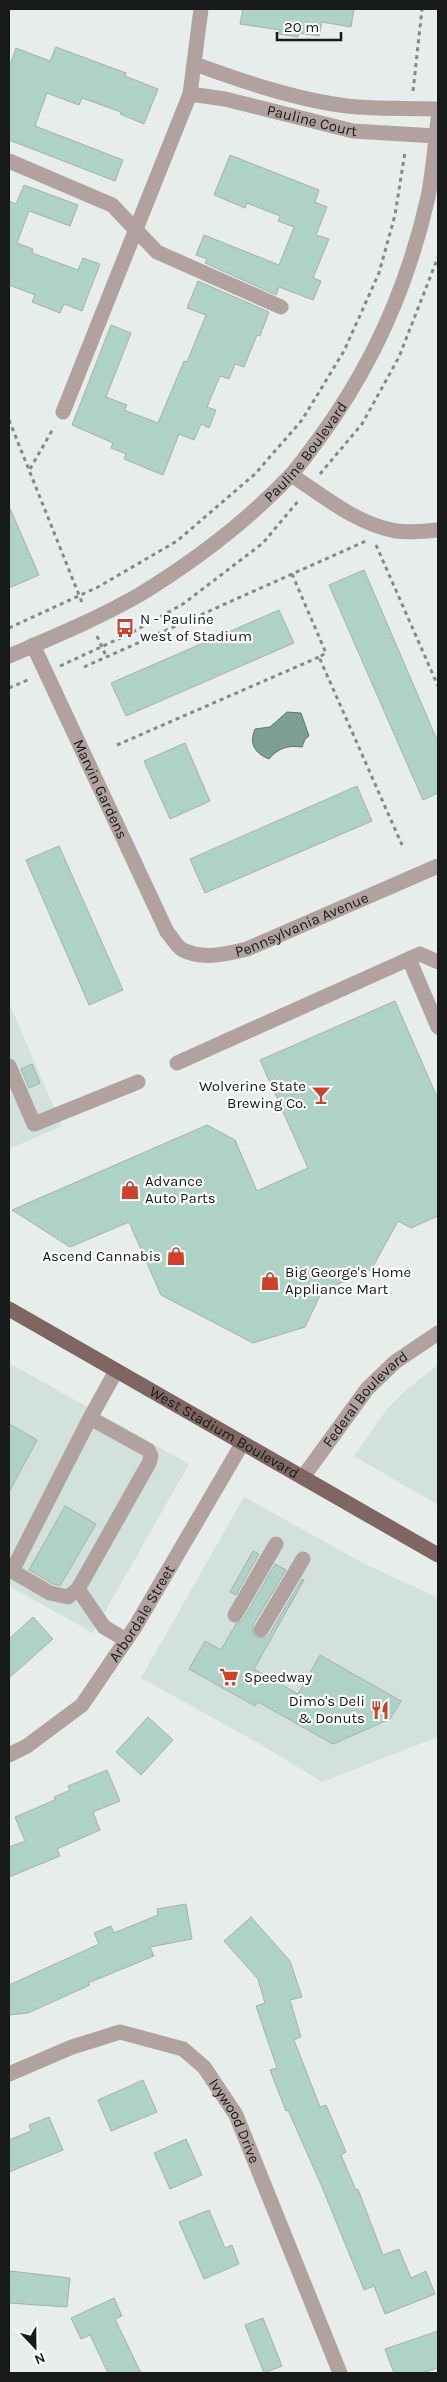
<svg xmlns="http://www.w3.org/2000/svg" width="447" height="2382" font-family="Karla,sans-serif">
	<rect width="100%" height="100%" fill="#e7edeb"/>
	<!-- built -->
	<path fill="#d3e1dc" d="M9,1003L62,1126L9,1149Z
		M9,1363L189,1464L93,1633L9,1586Z
		M438,1365V1505L354,1456L387,1409L406,1390Z
		M244,1497L365,1564L438,1598V1737L322,1782L265,1747L141,1678Z"/>
	<!-- water -->
	<path fill="#7c9e93" stroke="#5e766f" d="M287,712L301,713L309,736L305,739L302,747C288,745 278,748 269,759C254,753 249,743 255,729L270,727Z"/>
	<!-- building -->
	<path fill="#afd2c6" stroke="#a9afad" d="M243,9H354L351,27L322,22L319,36L299,33L298,37L279,34L280,30L240,24Z
		M56,47L126,73L125,76L158,89L144,124L120,114L121,112L82,98L79,105L47,93L35,126L123,160L115,181L9,140V68L16,48L50,61Z
		M230,155L319,190L315,202L327,207L316,235L329,239L313,278L321,281L313,300L279,287L276,295L205,263L207,259L196,255L204,235L279,265L294,227L278,221L280,216L247,203L245,208L214,195Z
		M24,185L78,205L70,226L29,211L17,243L33,249L32,253L78,270L83,258L100,264L82,311L64,304L60,313L32,302L35,295L9,285V201L16,204Z
		M198,281L269,312L260,336L257,335L244,367L235,364L229,379L220,376L207,407L216,410L209,428L201,424L194,440L179,434L163,475L124,459L126,454L111,448L113,443L72,425L111,325L131,333L106,397L127,405L124,410L158,423L184,361L187,362L206,315L187,308Z
		M9,506L39,575L9,588Z
		M364,570L438,742V793L423,800L329,585Z
		M279,610L294,643L126,716L111,683Z
		M185,743L210,801L170,819L144,761Z
		M357,786L372,821L205,893L190,859Z
		M59,846L123,990L89,1005L26,860Z
		M395,1001L438,1099V1216L411,1228L398,1221L371,1270L322,1291L305,1327L253,1343L161,1295L129,1222L70,1247L12,1210L207,1125L235,1140L257,1191L308,1168L260,1060Z
		M32,1064L40,1083L29,1088L21,1069Z
		M9,1424L37,1440L9,1492Z
		M65,1506L96,1524L60,1586L53,1584L29,1570Z
		M253,1551L259,1554L236,1595L230,1592Z
		M275,1564L286,1570L253,1625V1634L257,1638H265L269,1635L302,1579L304,1580L254,1669L298,1694L320,1655L401,1701L390,1719L333,1744L258,1702L255,1706L189,1669L205,1641L221,1650L236,1624L243,1620Z
		M33,1617L53,1639L9,1678V1639Z
		M148,1717L173,1740L141,1775L116,1752Z
		M107,1770L120,1801L93,1812L100,1830L57,1849L60,1856L9,1877V1847L25,1841L15,1817L55,1800L54,1797L70,1790L68,1786Z
		M186,1904L192,1939L150,1947L154,1956L88,1983L90,1985L28,2013L9,2015V1985L99,1944L94,1933L111,1926L114,1933L158,1915L157,1909Z
		M251,1917L290,1961L302,1997L290,2000L301,2037L294,2040L320,2107L326,2105L346,2152L341,2155L356,2190L358,2189L383,2255L399,2249L411,2278L426,2271L435,2294L385,2314L374,2286L364,2290L322,2187L288,2110L286,2111L270,2070L277,2068L256,2006L265,2003L258,1979L224,1941Z
		M143,2080L157,2112L111,2131L98,2100Z
		M49,2117L63,2150L9,2172V2140L31,2131L29,2125Z
		M186,2139L202,2175L170,2189L154,2153Z
		M209,2210L225,2248L232,2245L239,2264L204,2279L179,2222Z
		M10,2271L70,2278L67,2307L9,2303Z
		M114,2298L122,2316L115,2319L141,2373H108L90,2335L81,2339L71,2318Z
		M263,2318L282,2366L264,2373L245,2325Z
		M438,2331V2368L422,2373H394L385,2349Z"/>
	<g fill="none" stroke-linecap="round" stroke-linejoin="round">
		<!-- path -->
		<path stroke="#858988" stroke-width="3" stroke-dasharray="4 4" stroke-linecap="butt" d="M413,91L422,9
			M9,420L83,605
			M30,469L54,427
			M320,474L362,424L399,357L438,257
			M376,545L438,686
			M292,574L326,653L319,657L402,845
			M9,628L98,587L177,541L255,474L302,420L344,351L379,273L395,215L405,152
			M97,636L106,656
			M60,666L129,634L183,604L263,543L299,500
			M84,667L366,541
			M9,688L30,679
			M117,745L319,657"/>
		<!-- minor -->
		<g stroke="#b1a29f" stroke-width="15">
			<path d="M195,64C244,82 306,103 358,107C384,109 412,108 438,109"/>
			<path id="s1" d="M190,94L225,99L353,131L436,136"/>
			<path d="M9,161L112,205L157,252L281,307"/>
			<path d="M63,412L190,94L201,9"/>
			<path d="M291,475C324,496 356,524 396,531C410,533 424,531 438,530"/>
			<path id="s2" d="M33,645L167,932C172,937 177,947 183,950C203,960 227,954 247,949L438,866"/>
			<path id="s3" d="M9,656C53,637 97,619 139,595C193,562 246,522 290,476C300,465 309,452 318,440C372,367 408,286 428,197C433,172 435,145 438,119"/>
			<path d="M409,959L438,1027"/>
			<path d="M177,1063L420,954L438,962"/>
			<path d="M9,1066L34,1124L138,1082"/>
			<path d="M90,1418L148,1450L151,1456L149,1463L78,1589L68,1597L50,1593L12,1571L90,1418L116,1371"/>
			<path id="s4" d="M303,1477L367,1389L395,1362L438,1333"/>
			<path d="M78,1589L104,1627L126,1640"/>
			<path d="M235,1615L276,1544"/>
			<path d="M261,1630L303,1559"/>
			<path id="s5" d="M9,1755L27,1746L82,1705L135,1627L242,1444"/>
			<path id="s6" d="M9,2074L72,2047L120,2032L183,2049L204,2067L236,2115L340,2373"/>
		</g>
		<!-- major -->
		<path stroke="#7f6661" stroke-width="15" id="s7" d="M9,1309L438,1555"/>
	</g>
	<!-- icons -->
	<defs>
		<g id="bus-bare" transform="scale(1.5)"><path d="M-5-6H5V4H4V6H2V4H-2V6H-4V4H-5ZM-3.5-4V0h7V-4ZM-3.5 1.2v1.5H-2V1.2ZM2 1.2v1.5H3.5V1.2Z" fill="#ce422d" stroke="#fff" stroke-width="2.5" paint-order="stroke"/></g>
		<g id="bar-bare" transform="scale(1.5)"><path d="M-6-5H6L.8 .8V4.5H3.5V6h-7V4.5H-.8V.8Z" fill="#ce422d" stroke="#fff" stroke-width="2.5" paint-order="stroke"/></g>
		<g id="shop-bare" transform="scale(1.5)"><path d="M-5-2.5h2.3a2.7 3.5 0 0 1 5.4 0H5L5.5 6h-11ZM-1.5-2.5h3a1.5 2.3 0 0 0-3 0Z" fill="#ce422d" stroke="#fff" stroke-width="2.5" paint-order="stroke"/></g>
		<g id="supermarket-bare" transform="scale(1.5)"><path d="M-6-5.5h2.5l.6 2H6L4.5 2H-2.5L-4.4-4H-6ZM-1.5 3.2a1.3 1.3 0 1 0 .1 0ZM3 3.2a1.3 1.3 0 1 0 .1 0Z" fill="#ce422d" stroke="#fff" stroke-width="2.5" paint-order="stroke"/></g>
		<g id="restaurant-bare" transform="scale(1.5)"><path d="M-5-6h1v4h1v-4h1v4h1v-4h1v5L-1.5 .5V6h-2V.5L-5-1ZM5-6V6H3V1.5H1.5Q1.5-4 5-6Z" fill="#ce422d" stroke="#fff" stroke-width="2.5" paint-order="stroke"/></g>
	</defs>
	<g fill-rule="evenodd">
		<use href="#bus-bare" x="125" y="628"/>
		<use href="#bar-bare" x="321" y="1095"/>
		<use href="#shop-bare" x="130" y="1190"/>
		<use href="#shop-bare" x="176" y="1256"/>
		<use href="#shop-bare" x="270" y="1281"/>
		<use href="#supermarket-bare" x="229" y="1677"/>
		<use href="#restaurant-bare" x="380" y="1710"/>
	</g>
	<g text-anchor="middle" dominant-baseline="central" stroke-width="4.5" stroke-linejoin="round" paint-order="stroke">
		<!-- street labels -->
		<g font-size="15" fill="#181a1a" stroke="#fff">
			<text stroke="none"><textPath href="#s1" startOffset="125">Pauline Court</textPath></text>
			<text stroke="none"><textPath href="#s3" startOffset="365">Pauline Boulevard</textPath></text>
			<text stroke="none"><textPath href="#s2" startOffset="159">Marvin Gardens</textPath></text>
			<text stroke="none"><textPath href="#s2" startOffset="466">Pennsylvania Avenue</textPath></text>
			<text stroke="none"><textPath href="#s4" startOffset="100">Federal Boulevard</textPath></text>
			<text stroke="none"><textPath href="#s7" startOffset="248">West Stadium Boulevard</textPath></text>
			<text stroke="none"><textPath href="#s5" startOffset="198">Arbordale Street</textPath></text>
			<text stroke="none"><textPath href="#s6" startOffset="274">Ivywood Drive</textPath></text>
		</g>
		<!-- poi labels -->
		<g font-size="15" fill="#181a1a" stroke="#fff" text-anchor="start">
			<text x="140" y="619">N - Pauline<tspan x="140" dy="17">west of Stadium</tspan></text>
			<text x="306" y="1086" text-anchor="end">Wolverine State<tspan x="306" dy="17">Brewing Co.</tspan></text>
			<text x="145" y="1181">Advance<tspan x="145" dy="17">Auto Parts</tspan></text>
			<text x="161" y="1256" text-anchor="end">Ascend Cannabis</text>
			<text x="285" y="1272">Big George's Home<tspan x="285" dy="17">Appliance Mart</tspan></text>
			<text x="244" y="1677">Speedway</text>
			<text x="365" y="1701" text-anchor="end">Dimo's Deli<tspan x="365" dy="17">&amp; Donuts</tspan></text>
		</g>
	</g>
	<!-- border -->
	<rect width="447" height="2382" fill="none" stroke="#181a1a" stroke-width="20"/>
	<!-- north arrow -->
	<g transform="translate(35 2347) rotate(158)" stroke="#ffffff" stroke-width="4" paint-order="stroke">
	<path d="M0-4L9 19L0 12L-9 19Z" fill="#181a1a"/>
	<text y="-8" font-size="14" font-weight="bold" text-anchor="middle" fill="#181a1a">N</text>
	</g>
	<!-- scale -->
	<path d="M277 32v8h64v-8" fill="none" stroke="#181a1a" stroke-width="2.5"/>
	<text x="284" y="32" font-size="15" fill="#181a1a" stroke="#ffffff" stroke-width="4" paint-order="stroke">20 m</text>
</svg>
